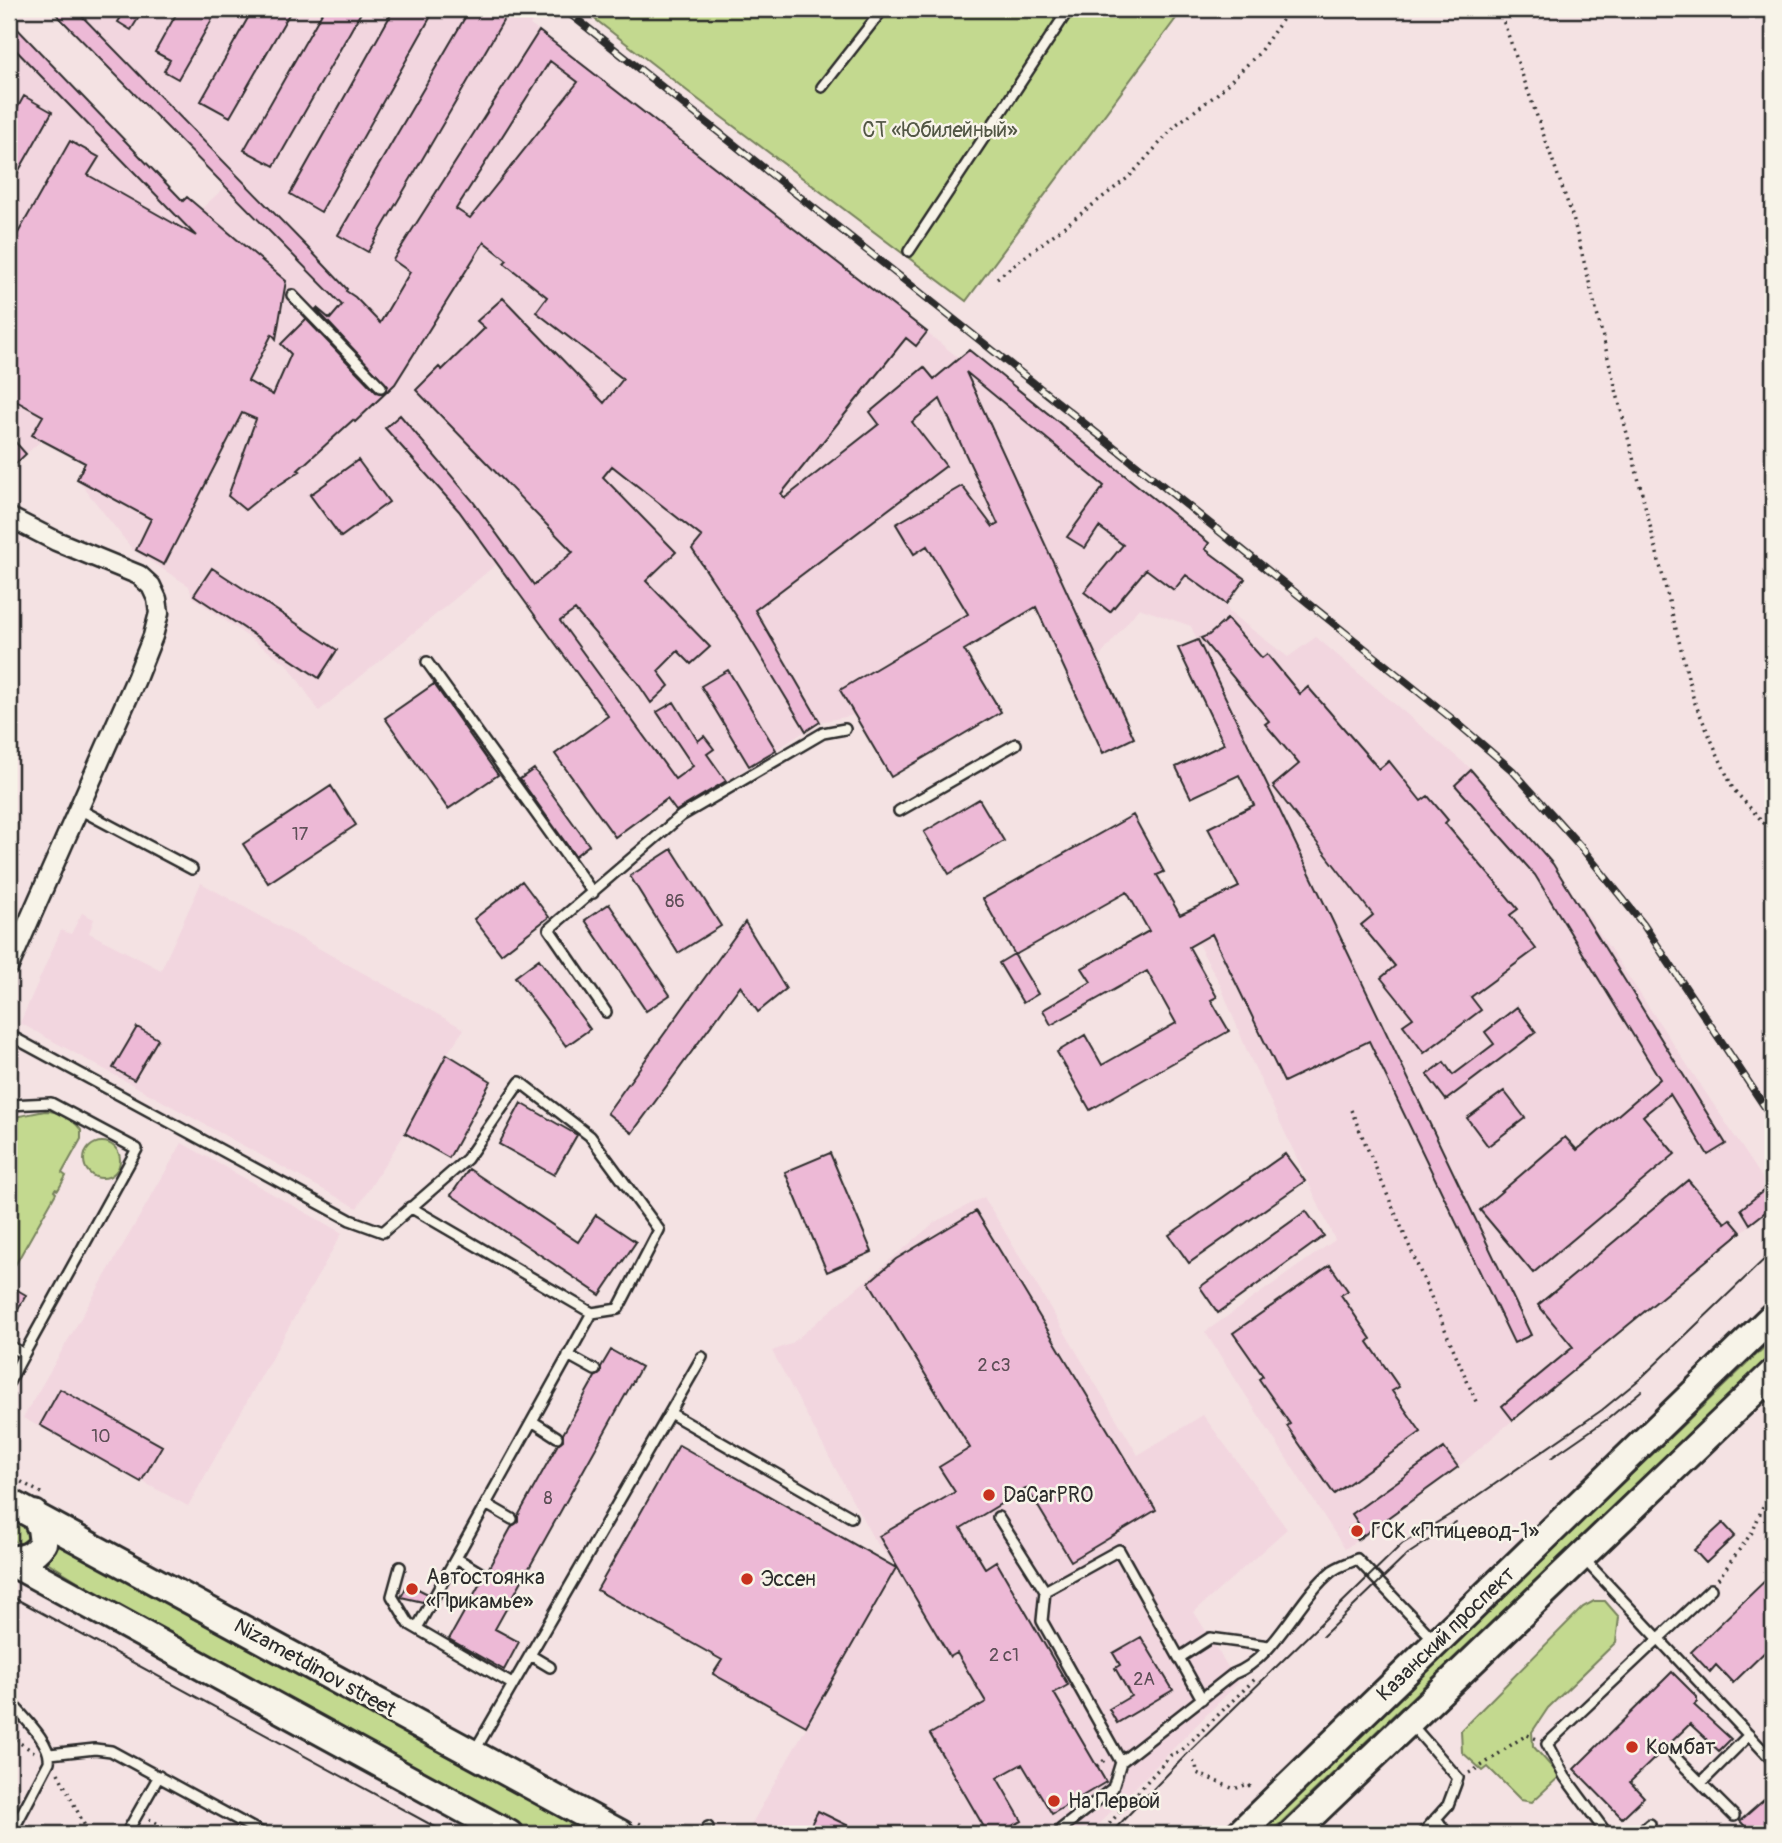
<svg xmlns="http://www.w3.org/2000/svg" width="1782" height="1843" font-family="Pangolin,sans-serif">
	<rect width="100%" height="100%" fill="#f4e2e3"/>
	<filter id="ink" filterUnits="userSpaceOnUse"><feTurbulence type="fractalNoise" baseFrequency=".0143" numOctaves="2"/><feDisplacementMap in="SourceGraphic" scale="14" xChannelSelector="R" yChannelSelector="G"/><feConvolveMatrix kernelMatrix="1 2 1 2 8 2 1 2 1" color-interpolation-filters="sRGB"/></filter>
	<g filter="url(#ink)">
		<!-- built -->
		<path fill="#f2d6df" d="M51,9H539L530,25L569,52L959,358L969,350L1209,543L1205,549L1245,579L1226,604L1229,612L1288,657L1316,637L1471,769L1553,863L1773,1194V1206L1513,1420L1458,1467L1345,1549L1205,1332L1335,1240L1247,1051L1219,982L1182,915L1283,867L1239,775L1191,798L1176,767L1224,743L1178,648L1197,640L1191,626L1139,608L1098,659L1134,738L1103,753L1036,608L855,715L820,722L677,812L498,563L319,711L288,665L192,597L189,586L133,550L77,479L84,463L42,440L11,467L9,465V20L183,201L187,197L201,209L225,187Z
			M201,883L464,1029L447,1054L405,1133L357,1208L20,1023L61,930L71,934L82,913L94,919L89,933L161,970Z
			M182,1143L342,1233L188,1506L23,1418Z
			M984,1197L1138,1455L1203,1415L1287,1529L1194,1612L1238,1683L1089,1834H746L896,1568L873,1538L772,1351L791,1344L935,1222Z"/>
		<!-- green -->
		<path fill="#c3d98f" stroke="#77825d" stroke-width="2" d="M582,9H1183L966,301L695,97Z
			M45,1111C60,1111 72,1118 81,1130V1139L62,1173L66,1176L58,1190L55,1189L54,1191L56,1193L9,1276V1118Z
			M84 1160a18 18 0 1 1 36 0a18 18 0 1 1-36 0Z
			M1773,1339V1353L1269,1834H1255Z
			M9,1514L35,1531L28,1543H18L9,1538Z
			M54,1538L592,1829L593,1834H535L135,1617L44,1560C54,1554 59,1549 54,1538Z
			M1594,1601H1605L1619,1617L1616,1642L1548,1708L1532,1732L1533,1746L1560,1776L1532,1802L1521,1800L1488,1767L1483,1771L1462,1752L1461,1730L1583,1607Z"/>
		<!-- building -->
		<path fill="#edb9d6" stroke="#2b2b2b" stroke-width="2" fill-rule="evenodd" d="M51,9H75L310,250L347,289L346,291L355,297L380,323L410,272L393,260L539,31L927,332L916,346L906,338L781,494L785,498L879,424L870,412L924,367L934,379L969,350L1209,543L1205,549L1245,579L1226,604L1186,575L1174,590L1146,569L1110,612L1084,592L1123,545L1099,527L1085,548L1067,537L1104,486L966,372L1134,738L1103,753L1036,607L964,650L1001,712L891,777L840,690L968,614L927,546L914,554L896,524L962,486L993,527L998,524L940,399L912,422L946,466L755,610L820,722L806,731L739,620L692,549L702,537L612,466L603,477L676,552L646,581L710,647L691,664L678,651L658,671L669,686L651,703L637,682L575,610L560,621L675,779L693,766L657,712L674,702L698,741L704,736L714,749L707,754L726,781L676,811L667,799L615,837L555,754L608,716L459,511L385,428L400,415L472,500L534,585L573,552L416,390L439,367L442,370L485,328L477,321L503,298L604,403L623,379L536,312L547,297L504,263L507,260L484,242L395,384L355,422L353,420L298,470L300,471L273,489L272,488L245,510L228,496L256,419L242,413L164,565L136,550L151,519L77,479L85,463L32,435L43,416L9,397V249L70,141L99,157L88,175L196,236L9,43V20L183,201L187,197L286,281L276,339L272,334L248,381L273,395L291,354L281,344L306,319L376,392L383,394L388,386L316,309L317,308L330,319L342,305ZM550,61L578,82L470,218L456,209Z
			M126,9H144L131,30L118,22Z
			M179,9H218L178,79L164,71L170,60L155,52Z
			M253,9H292L230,117L201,101Z
			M324,9H363L274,166L244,150Z
			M394,9H435L321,212L290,194Z
			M470,9H510L368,252L338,235Z
			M24,96L52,112L9,188V123Z
			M9,435L26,454L9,470Z
			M358,460L389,502L341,537L310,495Z
			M212,568L337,650L319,678L194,595Z
			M1227,619L1262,658L1267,654L1300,694L1308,687L1379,769L1389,761L1421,801L1428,796L1448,820L1445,823L1518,909L1510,915L1536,949L1471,997L1481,1010L1424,1053L1403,1025L1413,1018L1381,978L1395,966L1361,925L1373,915L1273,786L1299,764L1265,724L1269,721L1201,638L1209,635Z
			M1198,640L1531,1335L1514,1343L1369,1041L1284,1082L1212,934L1189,947L1217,997L1211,1000L1229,1031L1090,1110L1057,1052L1085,1035L1102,1065L1176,1023L1147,971L1051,1025L1043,1010L1091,982L1082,968L1149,931L1127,892L1015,955L983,899L1133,815L1164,872L1157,875L1180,915L1239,887L1208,828L1254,805L1239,775L1191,798L1176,767L1224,744L1178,648Z
			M728,670L776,750L749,766L701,686Z
			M434,684L498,775L448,809L385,718Z
			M534,769L589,845L575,856L520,779Z
			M1471,770L1553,864L1726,1144L1708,1155L1670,1094L1643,1116L1675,1154L1533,1273L1480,1210L1565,1137L1577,1150L1660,1079L1535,875L1455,785Z
			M331,786L356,825L268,883L243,844Z
			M979,799L1004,841L949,874L924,832Z
			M672,849L721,926L678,953L630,876Z
			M522,881L549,917L501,954L474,919Z
			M609,904L670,995L646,1011L585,920Z
			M745,922L786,989L758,1012L740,986L632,1133L607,1113Z
			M1014,954L1038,994L1023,1003L999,963Z
			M539,959L590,1029L566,1046L515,977Z
			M1517,1007L1536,1032L1446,1100L1427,1075L1444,1062L1453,1075L1494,1044L1485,1032Z
			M137,1027L158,1039L134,1080L113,1068Z
			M447,1054L491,1081L449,1158L405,1133Z
			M1504,1091L1525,1118L1488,1146L1467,1118Z
			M521,1103L577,1135L554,1175L499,1144Z
			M830,1153L872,1252L827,1272L785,1172Z
			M1285,1154L1305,1181L1189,1263L1169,1235Z
			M469,1169L578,1242L596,1215L636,1242L600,1295L451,1195Z
			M1688,1180L1725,1223L1730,1219L1741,1232L1513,1420L1502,1406L1573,1347L1538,1305Z
			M1773,1183V1206L1750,1224L1741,1209Z
			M976,1211L1156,1510L1071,1561L1027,1488L961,1528L985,1568L996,1561L1068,1685L1054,1693L1106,1782L1052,1814L1022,1764L997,1778L1022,1821L998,1834H988L930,1734L986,1702L957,1653L950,1657L879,1536L955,1492L939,1467L970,1448L869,1282L896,1259Z
			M1306,1211L1324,1236L1218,1313L1200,1287Z
			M1330,1265L1348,1291L1341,1295L1371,1339L1368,1342L1399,1387L1392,1391L1421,1432L1334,1494L1287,1426L1290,1424L1259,1379L1263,1376L1233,1333Z
			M9,1285L26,1295L9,1326Z
			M611,1350L641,1367L495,1629L519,1642L504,1670L449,1639L482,1580L487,1576V1571L512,1526L518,1522V1516L558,1444L563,1440V1434L595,1377L601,1373V1367Z
			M60,1389L162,1446L141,1482L40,1425Z
			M679,1445L896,1568L806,1726L713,1674L722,1660L597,1590Z
			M1444,1448L1458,1467L1357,1540L1349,1529L1358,1523L1352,1514Z
			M1723,1523L1735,1536L1706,1563L1694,1550Z
			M1773,1573V1644L1733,1683L1716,1665L1710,1672L1691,1652Z
			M408,1584L428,1594L423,1602L401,1597Z
			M1141,1637L1173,1690L1117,1723L1109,1709L1131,1696L1115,1668L1120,1665L1113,1653Z
			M1672,1672L1697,1697V1702L1694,1705L1731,1739L1719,1751L1690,1724L1630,1782L1644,1797L1622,1818L1574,1769Z
			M1773,1792V1834H1752L1740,1821Z
			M818,1811L865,1834H806Z"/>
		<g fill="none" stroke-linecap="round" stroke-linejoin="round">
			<!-- lane casing -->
			<g stroke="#2b2b2b" stroke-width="14">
				<path id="lane" d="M822,87L883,9
					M909,251L1069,9
					M292,295L381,387
					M427,662L593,893
					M79,809L192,869
					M899,811L1016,744
					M606,1012L549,929L681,816L823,733L845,729
					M9,1035L350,1220L383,1232L467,1159L520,1082L590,1136L659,1230L618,1309L592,1313
					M9,1105L51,1103L137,1149L24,1354
					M410,1207L592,1313L417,1628
					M9,1346L24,1354L9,1382
					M568,1355L595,1370
					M1761,1387L1773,1399
					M670,1413L851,1517
					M532,1421L557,1437
					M486,1504L512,1519
					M998,1517L1045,1591L1042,1621L1121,1762
					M456,1558L481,1573
					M1583,1558L1773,1761
					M400,1567L392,1596L409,1624L512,1684
					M1045,1591L1119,1550L1202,1699
					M530,1655L550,1667
					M1179,1658L1210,1638L1269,1646
					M9,1700C21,1715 52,1743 49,1762L11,1834
					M1410,1723L1458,1778L1448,1805L1422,1834
					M474,1752L702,1357
					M50,1754L95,1749L111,1751L264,1834
					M1674,1756L1734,1816
					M1701,1783L1749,1735
					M1436,1818L1447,1834
					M1061,1829L1113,1788L1121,1762L1233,1674C1274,1660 1298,1598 1332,1571C1339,1566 1349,1563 1357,1559L1435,1641
					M126,1834L159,1776
					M704,1834L708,1827
					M1607,1834L1565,1777L1547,1744L1711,1589
					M1639,1834L1650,1824"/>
			</g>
			<!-- street casing -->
			<g stroke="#2b2b2b" stroke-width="23">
				<path id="street" d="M9,517L56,541L139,575L151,586L157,599L159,613L153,636L136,679L9,966"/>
			</g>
			<!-- primary casing -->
			<g stroke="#2b2b2b" stroke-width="32">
				<path id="primary" d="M9,1502L621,1834
					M9,1559C25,1560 33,1556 43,1543L41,1528L34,1514
					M9,1561L509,1834
					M1239,1834L1773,1316
					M1292,1834L1773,1373"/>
			</g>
			<!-- path -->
			<path stroke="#2b2b2b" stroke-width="3.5" stroke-dasharray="2 5" stroke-linecap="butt" d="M1499,9L1573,218L1694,701L1733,789L1773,833
				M997,278L1129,177L1177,124L1216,95L1258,54L1290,9
				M1351,1110L1477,1404
				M9,1475L41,1493
				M1718,1579L1753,1531L1773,1481
				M9,1736L34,1752
				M1193,1761L1196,1764L1197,1773L1234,1789L1248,1784L1253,1790
				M1097,1766L1106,1759
				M58,1773L89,1834
				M1469,1773C1490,1762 1507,1746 1527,1735L1537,1739
				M149,1819L176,1834
				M639,1823L659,1834
				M1100,1834L1171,1755L1181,1751L1256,1678"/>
			<!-- lane -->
			<use href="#lane" stroke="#f7f3e8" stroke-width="9"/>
			<!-- street -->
			<use href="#street" stroke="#f7f3e8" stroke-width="18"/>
			<!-- primary -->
			<use href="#primary" stroke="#f7f3e8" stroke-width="26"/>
			<!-- tram -->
			<path stroke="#2b2b2b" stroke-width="2" d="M1551,1458L1609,1418L1641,1391
				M9,1595L448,1834
				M1323,1636L1408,1554L1456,1522
				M1110,1834L1187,1754L1402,1544L1456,1511L1602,1410L1641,1378L1773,1251"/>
			<!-- rail casing -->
			<g stroke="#2b2b2b" stroke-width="8">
				<path id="rail" d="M564,9L1188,506L1456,722L1512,770L1581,847L1643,924L1773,1119"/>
			</g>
			<!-- rail -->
			<use href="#rail" stroke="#f7f3e8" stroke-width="5" stroke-dasharray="16" stroke-linecap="butt"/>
		</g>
	</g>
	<!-- markers -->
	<g fill="#c8321e" stroke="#f7f3e8" stroke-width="2.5">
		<circle cx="989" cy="1495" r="7"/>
		<circle cx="1357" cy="1531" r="7"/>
		<circle cx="747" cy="1579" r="7"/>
		<circle cx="412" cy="1589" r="7"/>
		<circle cx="1632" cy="1747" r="7"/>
		<circle cx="1054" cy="1801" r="7"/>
	</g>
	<g text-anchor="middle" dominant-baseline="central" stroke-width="5" stroke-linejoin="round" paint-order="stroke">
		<!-- number labels -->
		<g font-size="18" fill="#5c4e56">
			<text x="300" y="834">17</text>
			<text x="675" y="901">86</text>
			<text x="994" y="1365">2 с3</text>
			<text x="101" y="1436">10</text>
			<text x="548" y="1498">8</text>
			<text x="1004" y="1655">2 с1</text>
			<text x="1144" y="1679">2А</text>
		</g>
		<!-- park labels -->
		<g font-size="21" fill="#515644" stroke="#f7f3e8">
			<text x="940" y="130">СТ «Юбилейный»</text>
		</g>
		<!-- poi labels -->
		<g font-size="21" fill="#2b2b2b" stroke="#f7f3e8" text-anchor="start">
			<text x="1003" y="1495">DaCarPRO</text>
			<text x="1371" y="1531">ГСК «Птицевод-1»</text>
			<text x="426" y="1577">Автостоянка<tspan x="426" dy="24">«Прикамье»</tspan></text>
			<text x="761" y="1579">Эссен</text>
			<text x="1646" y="1747">Комбат</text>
			<text x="1068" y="1801">На Первой</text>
		</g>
		<!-- street labels -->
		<g font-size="21" fill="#2b2b2b" stroke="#f7f3e8">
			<text transform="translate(1446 1634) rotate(-44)">Казанский проспект</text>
			<text transform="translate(315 1668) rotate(29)">Nizametdinov street</text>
		</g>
	</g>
	<!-- margin -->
	<rect width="1782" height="1843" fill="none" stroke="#f7f3e8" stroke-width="35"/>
	<rect x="18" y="18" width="1747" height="1808" fill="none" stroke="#2b2b2b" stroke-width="2.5" filter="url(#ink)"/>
</svg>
